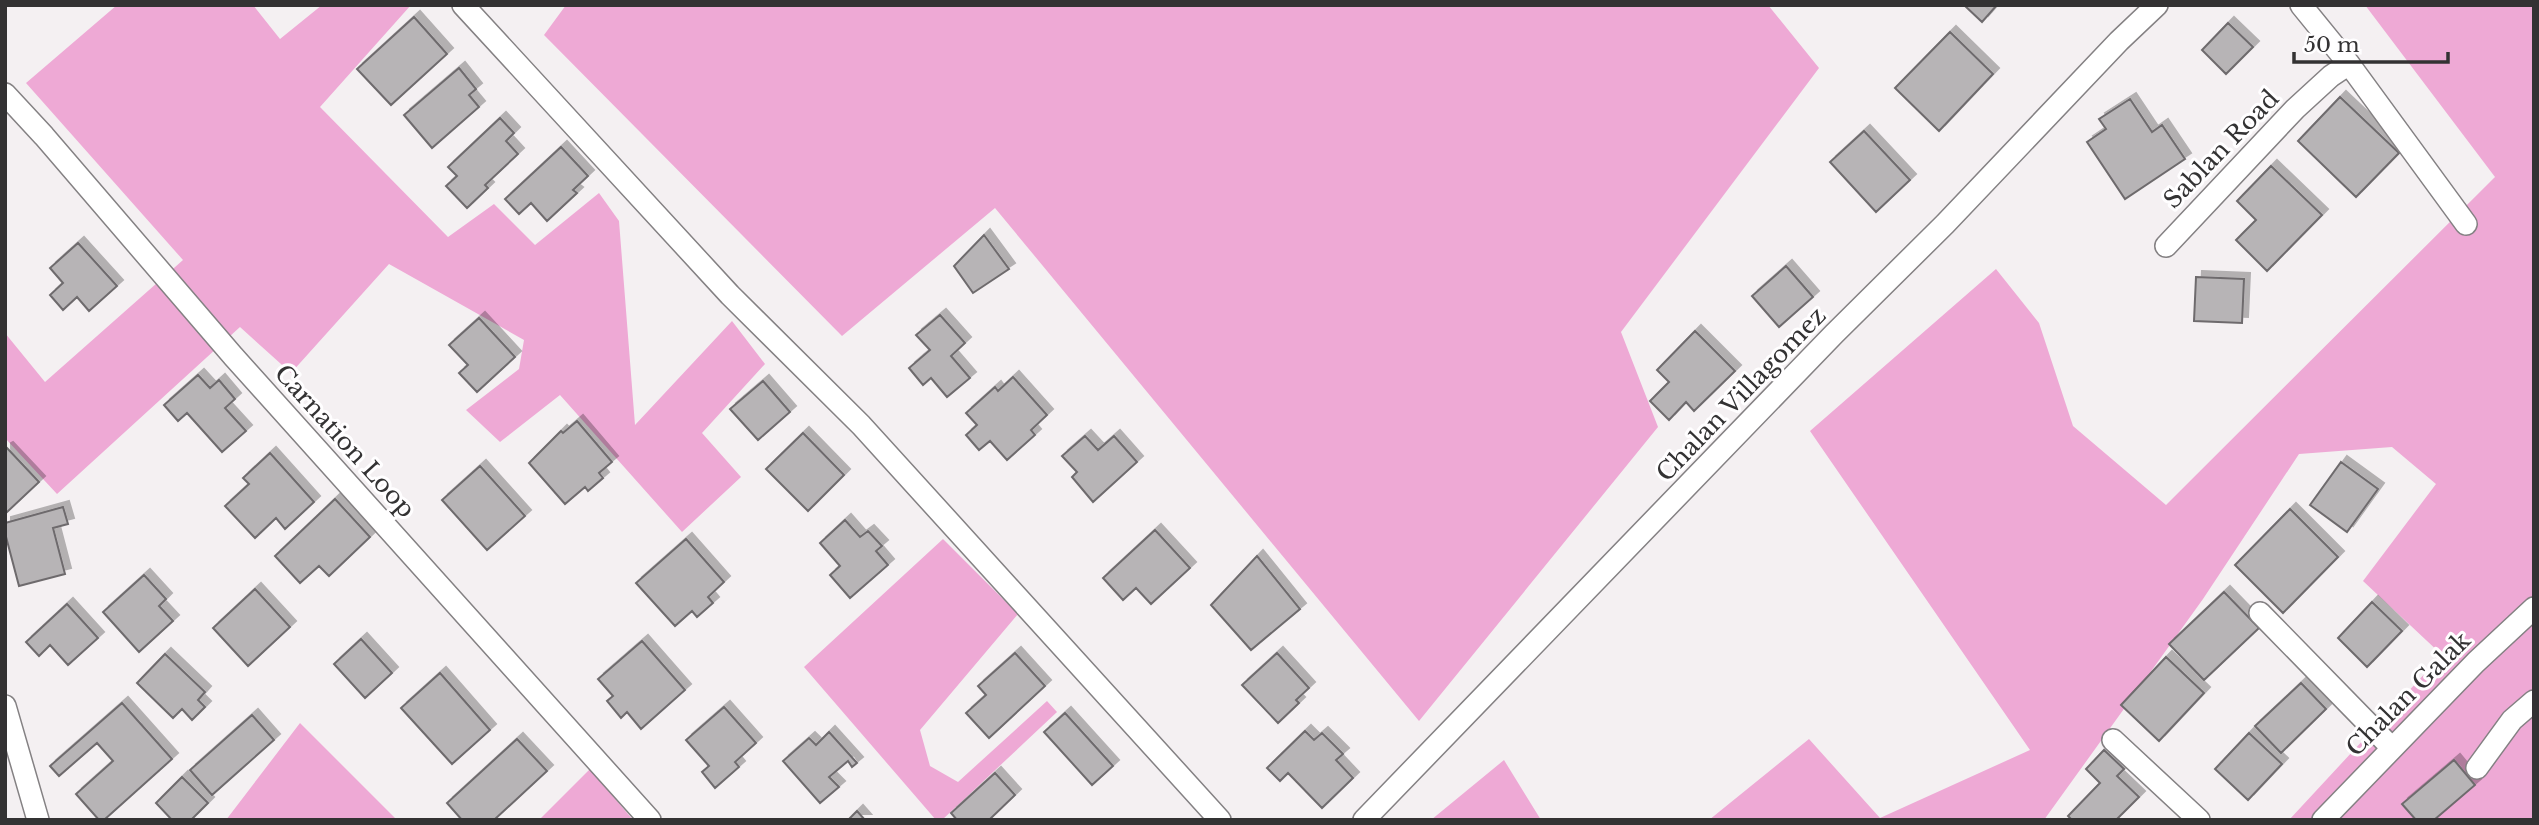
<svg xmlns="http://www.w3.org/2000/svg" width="2539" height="825" font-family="'Libre Baskerville',serif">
	<defs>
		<filter id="shadow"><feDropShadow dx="6" dy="-6" stdDeviation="0" flood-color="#0004"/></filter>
	</defs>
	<rect width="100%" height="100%" fill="#f4f0f2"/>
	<!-- forest -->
	<path fill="#eea9d5" d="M117,5H253L280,39L322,5H411L320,107L448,237L494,204L535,245L599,193L619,221L635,425L732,321L765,364L702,433L741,477L682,532L560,395L500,442L466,410L519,369L524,340L389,264L291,373L240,327L57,494L5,438V333L45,382L183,260L26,83Z
		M566,5H1768L1819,68L1621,332L1658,427L1419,721L995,208L842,336L544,35Z
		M2365,5H2534V820H2289L2442,655L2363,581L2436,484L2392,447L2299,454L2203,599L2044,820H1709L1809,739L1880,818L2030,750L1810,431L1996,269L2039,323L2073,426L2166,505L2495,177Z
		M943,539L1018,614L920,730L930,766L958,782L1047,701L1057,712L942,820H936L804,667Z
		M300,723L397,820H226Z
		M1504,760L1541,820H1431Z
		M590,769L633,820H539Z"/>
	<!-- building -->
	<path fill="#b7b4b6" stroke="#6e6b6d" stroke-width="2" filter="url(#shadow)" d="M1964,5H1997L1982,22Z
		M414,17L447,54L391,105L357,69Z
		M2228,23L2253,47L2226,74L2202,50Z
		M1950,32L1993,74L1939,131L1895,88Z
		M459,68L476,89L469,95L479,107L432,148L404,115Z
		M2340,97L2399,153L2356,197L2298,141Z
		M2130,99L2152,132L2162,125L2185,159L2125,199L2087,142L2106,129L2099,119Z
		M500,118L514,133L506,141L518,154L485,185L488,188L467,208L446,186L457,176L448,167Z
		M1864,131L1910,180L1876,212L1830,162Z
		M561,147L588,176L573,190L577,193L547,221L531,203L519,214L505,199Z
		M2271,166L2322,215L2267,271L2236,240L2256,220L2237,201Z
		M984,235L1009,269L973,293L954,266Z
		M78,243L117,286L89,311L77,297L63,310L50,295L63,283L50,268Z
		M1786,266L1813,297L1779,327L1752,296Z
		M2196,277L2244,279L2242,323L2194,321Z
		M940,315L965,343L951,356L970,378L947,397L931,378L923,385L909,368L930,350L916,335Z
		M479,318L515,357L477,392L459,373L468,365L449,345Z
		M1695,331L1735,371L1694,411L1686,402L1669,420L1650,401L1669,382L1657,370Z
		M198,375L210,388L219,380L235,399L225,408L246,431L222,452L187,413L178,421L164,405Z
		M1013,377L1047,415L1031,430L1035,435L1007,460L990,441L979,450L966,435L977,425L966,413L995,387L998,391Z
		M763,381L790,412L758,440L730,409Z
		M577,421L612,462L599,473L603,478L588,491L585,487L565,504L529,463L561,431L563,433Z
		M803,433L844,475L808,511L766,469Z
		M1085,436L1098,450L1114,436L1137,462L1093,502L1072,477L1077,472L1062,456Z
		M7,448L39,482L6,513L5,449Z
		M270,453L314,502L285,529L276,518L255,538L225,506L249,484L243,478Z
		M2341,462L2378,489L2347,532L2310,505Z
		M480,466L525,516L487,550L442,500Z
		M335,499L370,537L329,576L319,566L300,583L275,556Z
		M63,507L68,524L53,528L65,574L19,586L5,533V523Z
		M2290,509L2338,557L2283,613L2235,565Z
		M845,520L860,537L868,531L882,546L876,551L888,565L850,598L830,575L840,566L820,543Z
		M1155,530L1190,568L1151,604L1136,588L1123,600L1103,578Z
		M686,539L724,582L708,597L713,603L697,617L692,611L675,626L636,583Z
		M1257,556L1300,609L1251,650L1211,605Z
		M144,575L166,599L159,606L173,621L139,652L103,612Z
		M255,589L290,627L248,666L213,628Z
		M2224,592L2259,628L2204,680L2169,644Z
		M2372,602L2402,631L2367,667L2338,638Z
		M67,604L98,638L68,665L50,645L39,656L26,642Z
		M361,639L392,673L365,698L334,664Z
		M642,641L685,690L641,729L627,712L621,718L607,701L613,696L598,679Z
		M1015,653L1045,686L989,738L966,713L986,695L978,686Z
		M1277,653L1309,688L1296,700L1299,703L1278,723L1242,685Z
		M165,654L205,692L198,700L205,707L192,720L182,709L173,718L137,683Z
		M2166,657L2204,693L2159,741L2121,705Z
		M440,673L490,730L452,764L401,708Z
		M2301,683L2326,709L2281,753L2255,726Z
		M122,703L172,759L104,820H99L76,794L113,761L97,743L59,776L50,766Z
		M724,707L756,743L735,762L739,767L715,788L702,772L709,766L686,740Z
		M1065,713L1113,766L1092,785L1044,732Z
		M252,715L274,740L212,795L190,770Z
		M1305,731L1314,740L1322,733L1343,754L1336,760L1353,778L1322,808L1288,773L1280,781L1267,768Z
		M829,732L857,763L852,767L848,761L829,777L839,787L820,803L783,761L809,738L816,745Z
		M2249,733L2282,764L2248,800L2215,769Z
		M517,739L547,771L494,820H462L447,803Z
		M2104,750L2124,769L2117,776L2139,797L2116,820H2072L2068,816L2100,783L2086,769Z
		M2454,760L2475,785L2434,820H2416L2402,804Z
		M995,773L1015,795L989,820H957L951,813Z
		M182,777L208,803L191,820H172L156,803Z
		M857,811L865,820H848Z"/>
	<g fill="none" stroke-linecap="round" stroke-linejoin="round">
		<!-- minor casing -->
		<g stroke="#848183" stroke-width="24">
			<path id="minor" d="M463,5L730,295L861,425L1220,820
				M2301,5L2349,64L2466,224
				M5,94L44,136L233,356L650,820
				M2166,246L2295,109L2331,76L2349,64
				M2260,613L2391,747
				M5,706L38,820
				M2113,740L2199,820
				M2477,768L2512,720L2534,701
				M1364,820L1834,334L1945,224L2119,41L2157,5
				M2323,820L2476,662L2534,608"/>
		</g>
		<!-- minor -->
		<use href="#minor" stroke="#fff" stroke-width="21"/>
	</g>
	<g text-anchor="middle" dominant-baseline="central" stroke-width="6" stroke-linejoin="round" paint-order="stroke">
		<!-- street labels -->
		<g font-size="24" fill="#333233" stroke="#fffeff">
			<text transform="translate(2221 149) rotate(-46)">Sablan Road</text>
			<text transform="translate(1741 394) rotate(-46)">Chalan Villagomez</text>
			<text transform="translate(345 441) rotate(48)">Carnation Loop</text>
			<text transform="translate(2408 694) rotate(-45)">Chalan Galak</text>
		</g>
	</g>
	<!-- border -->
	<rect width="2539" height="825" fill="none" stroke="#333233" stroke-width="14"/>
	<!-- scale -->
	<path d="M2294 52v10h154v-10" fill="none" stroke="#333233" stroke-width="3.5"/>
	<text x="2304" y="52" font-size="21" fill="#333233" stroke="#fffeff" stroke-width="5" paint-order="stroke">50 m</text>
</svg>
